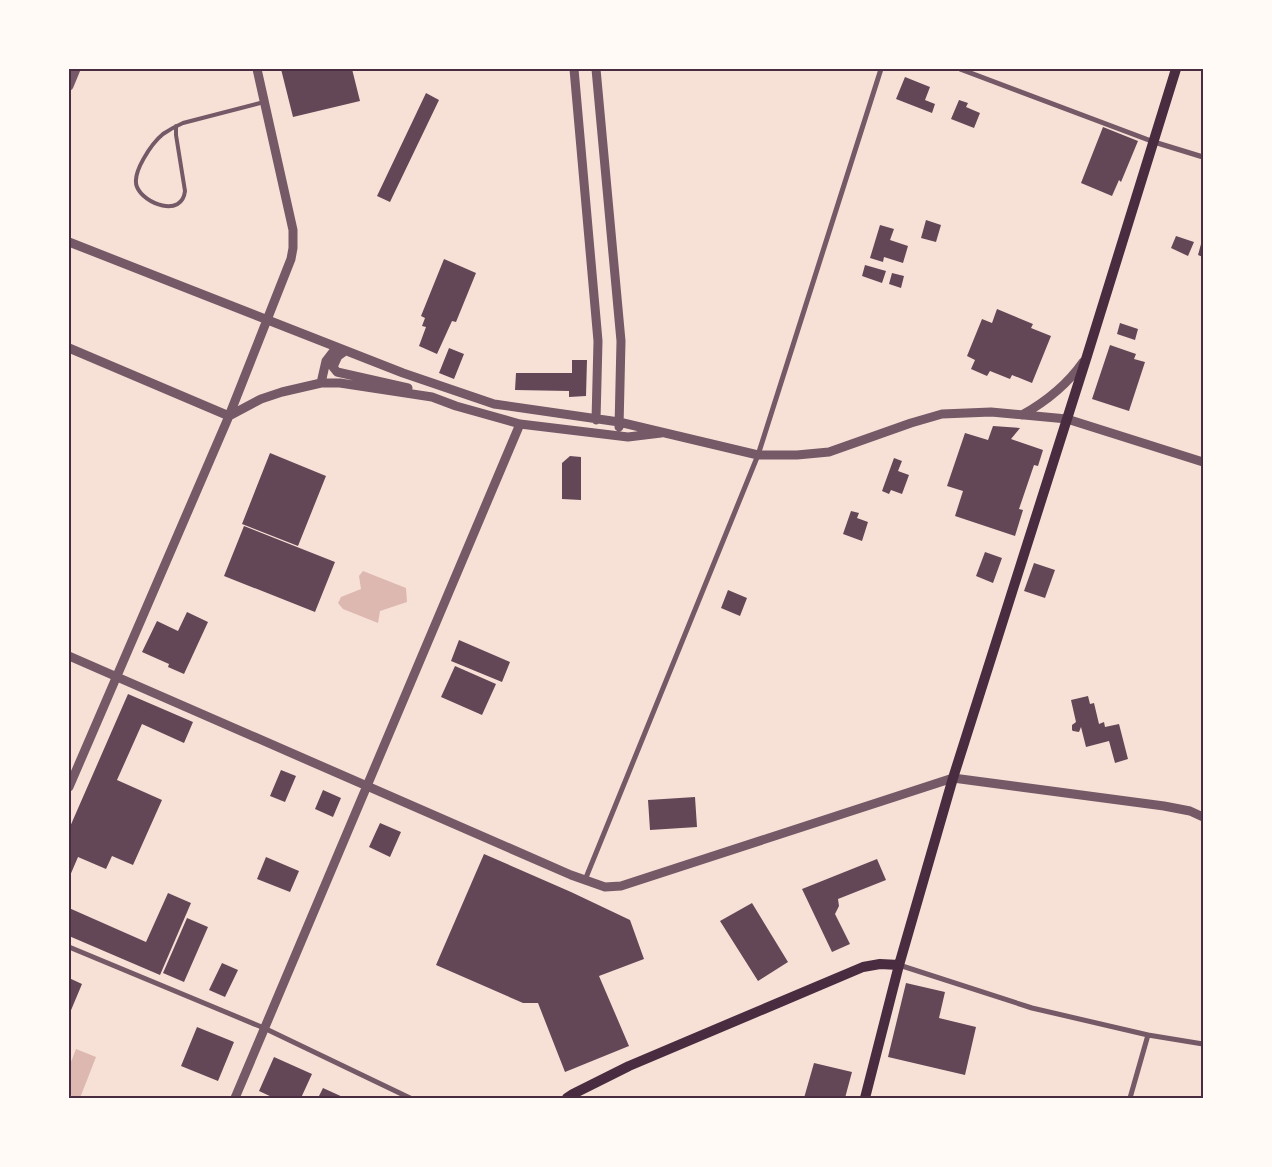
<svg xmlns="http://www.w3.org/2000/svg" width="1272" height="1167" font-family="Jost,sans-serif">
	<rect width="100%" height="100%" fill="#f7e1d7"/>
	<!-- water -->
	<path fill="#dcb8b0" d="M363,571L406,588L407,602L380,611L378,623L343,609L338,603L341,597L361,589L359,576Z
		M76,1049L96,1057L80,1098L69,1095V1067Z"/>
	<!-- building -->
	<path fill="#644757" d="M281,69H352L360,101L293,117Z
		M905,77L930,87L925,100L935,104L932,113L896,99Z
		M426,93L439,100L390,202L377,196Z
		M959,100L968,103L966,107L980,113L974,128L951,119Z
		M1103,127L1138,141L1121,182L1119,180L1112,196L1081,183Z
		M926,220L941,225L936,242L921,238Z
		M880,225L894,229L890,240L908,246L903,263L884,257L883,262L870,258Z
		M1176,236L1194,242L1188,256L1171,248Z
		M1201,244L1203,245V257L1198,255Z
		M444,259L476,273L456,322L452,321L437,354L419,346L426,327L422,326L425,318L421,316Z
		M865,265L886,271L882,283L862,276Z
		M892,273L904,276L901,288L889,284Z
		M997,309L1033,324L1031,328L1051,336L1032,383L1012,375L1010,379L990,371L987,376L971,369L975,360L967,356L982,319L992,323Z
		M1120,323L1138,329L1135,340L1117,334Z
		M1110,345L1136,354L1134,359L1145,362L1129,411L1092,399Z
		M449,348L464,354L454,379L439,373Z
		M572,360H587L586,396L569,397V391L515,390L516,373H572Z
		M993,426L1020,428L1011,439L1043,450L1038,466L1034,465L1019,509L1023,510L1015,536L955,516L963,491L947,486L965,433L988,440Z
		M270,453L326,476L298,546L242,524Z
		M570,456L581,457V500L562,499V463Z
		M894,458L902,461L898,471L909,475L902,494L891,490L889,494L882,491Z
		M851,511L859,513L857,518L868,522L862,541L843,534Z
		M244,526L335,562L315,612L224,576Z
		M985,552L1002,558L993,583L976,576Z
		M1034,563L1055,570L1045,598L1024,591Z
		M728,590L747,598L740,616L721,608Z
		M187,612L208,622L184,674L168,667L169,664L142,652L157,621L178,631Z
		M459,640L510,662L502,682L451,661Z
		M455,666L496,684L482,715L441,697Z
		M128,694L193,722L184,743L142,724L117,780L162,800L133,865L112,856L106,869L78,857L69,878V829Z
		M1088,696L1090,704L1094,703L1099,724L1104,722L1105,727L1119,724L1128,759L1115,763L1109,741L1086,747L1081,727L1079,732L1073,731L1072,730V725L1076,722L1071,700Z
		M281,770L296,776L285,802L270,796Z
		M323,790L341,798L333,817L315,809Z
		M695,797L697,827L650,830L648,800Z
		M380,823L401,832L390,857L369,847Z
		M484,854L571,892L630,920L644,959L599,976L629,1046L565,1072L538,1003H523L436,965Z
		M266,857L299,871L290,892L257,879Z
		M877,859L886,880L838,899L839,906L835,914L850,944L832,952L802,889Z
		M168,893L191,903L160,975L69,936V908L146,942Z
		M752,903L788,962L758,981L720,921Z
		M187,918L208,927L184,982L163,973Z
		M222,963L238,970L225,997L209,990Z
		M69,978L82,984L69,1015Z
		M906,983L945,992L939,1018L976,1027L965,1075L888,1057Z
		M197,1027L234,1042L218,1081L181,1066Z
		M274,1057L312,1074L301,1098H274L259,1091Z
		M814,1063L852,1072L845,1098H804Z
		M323,1088L345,1098H318Z"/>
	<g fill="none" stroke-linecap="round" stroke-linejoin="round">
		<!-- service -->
		<path stroke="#755966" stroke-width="4" d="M176,126V135L185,191C182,218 144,204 137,187C131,173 152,143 163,134C169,130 176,126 183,123L264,102"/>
		<!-- minor -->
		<path stroke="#755966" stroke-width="5" d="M960,69L1154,142L1203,157
			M585,880L758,455L881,69
			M69,947L264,1028L410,1098
			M899,965L1032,1008L1148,1035L1203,1044
			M1130,1098L1148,1035"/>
		<!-- tertiary -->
		<path stroke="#755966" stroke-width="9" d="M574,69L598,341L596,420
			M596,69L621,341L619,427
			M69,86L76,69
			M69,242L403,373L494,404L619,422L758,455H797L829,452L911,423L942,414L991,412L1067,419L1203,462
			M69,348L229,416L261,399L282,392L321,383H340L432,397L456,406L520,424L628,437L661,433
			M345,351L338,356L333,367L337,372L408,388
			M321,383L326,361L336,348
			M1022,415C1047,401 1067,385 1083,362
			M69,656L571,875L605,887L621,886L953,778L1164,806L1190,811L1203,817
			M69,787L229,416L291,259L293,248V230L257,69
			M235,1098L520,424"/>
		<!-- secondary -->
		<path stroke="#4a2c40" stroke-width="10" d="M567,1098L573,1094L629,1066L863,967L880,964L899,965
			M865,1098L899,965L953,778L1087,356L1176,69"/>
	</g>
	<!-- border -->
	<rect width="1272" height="1167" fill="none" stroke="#fffaf5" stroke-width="140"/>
	<rect x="70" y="70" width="1132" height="1027" fill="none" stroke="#4a2c40" stroke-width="2"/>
</svg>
